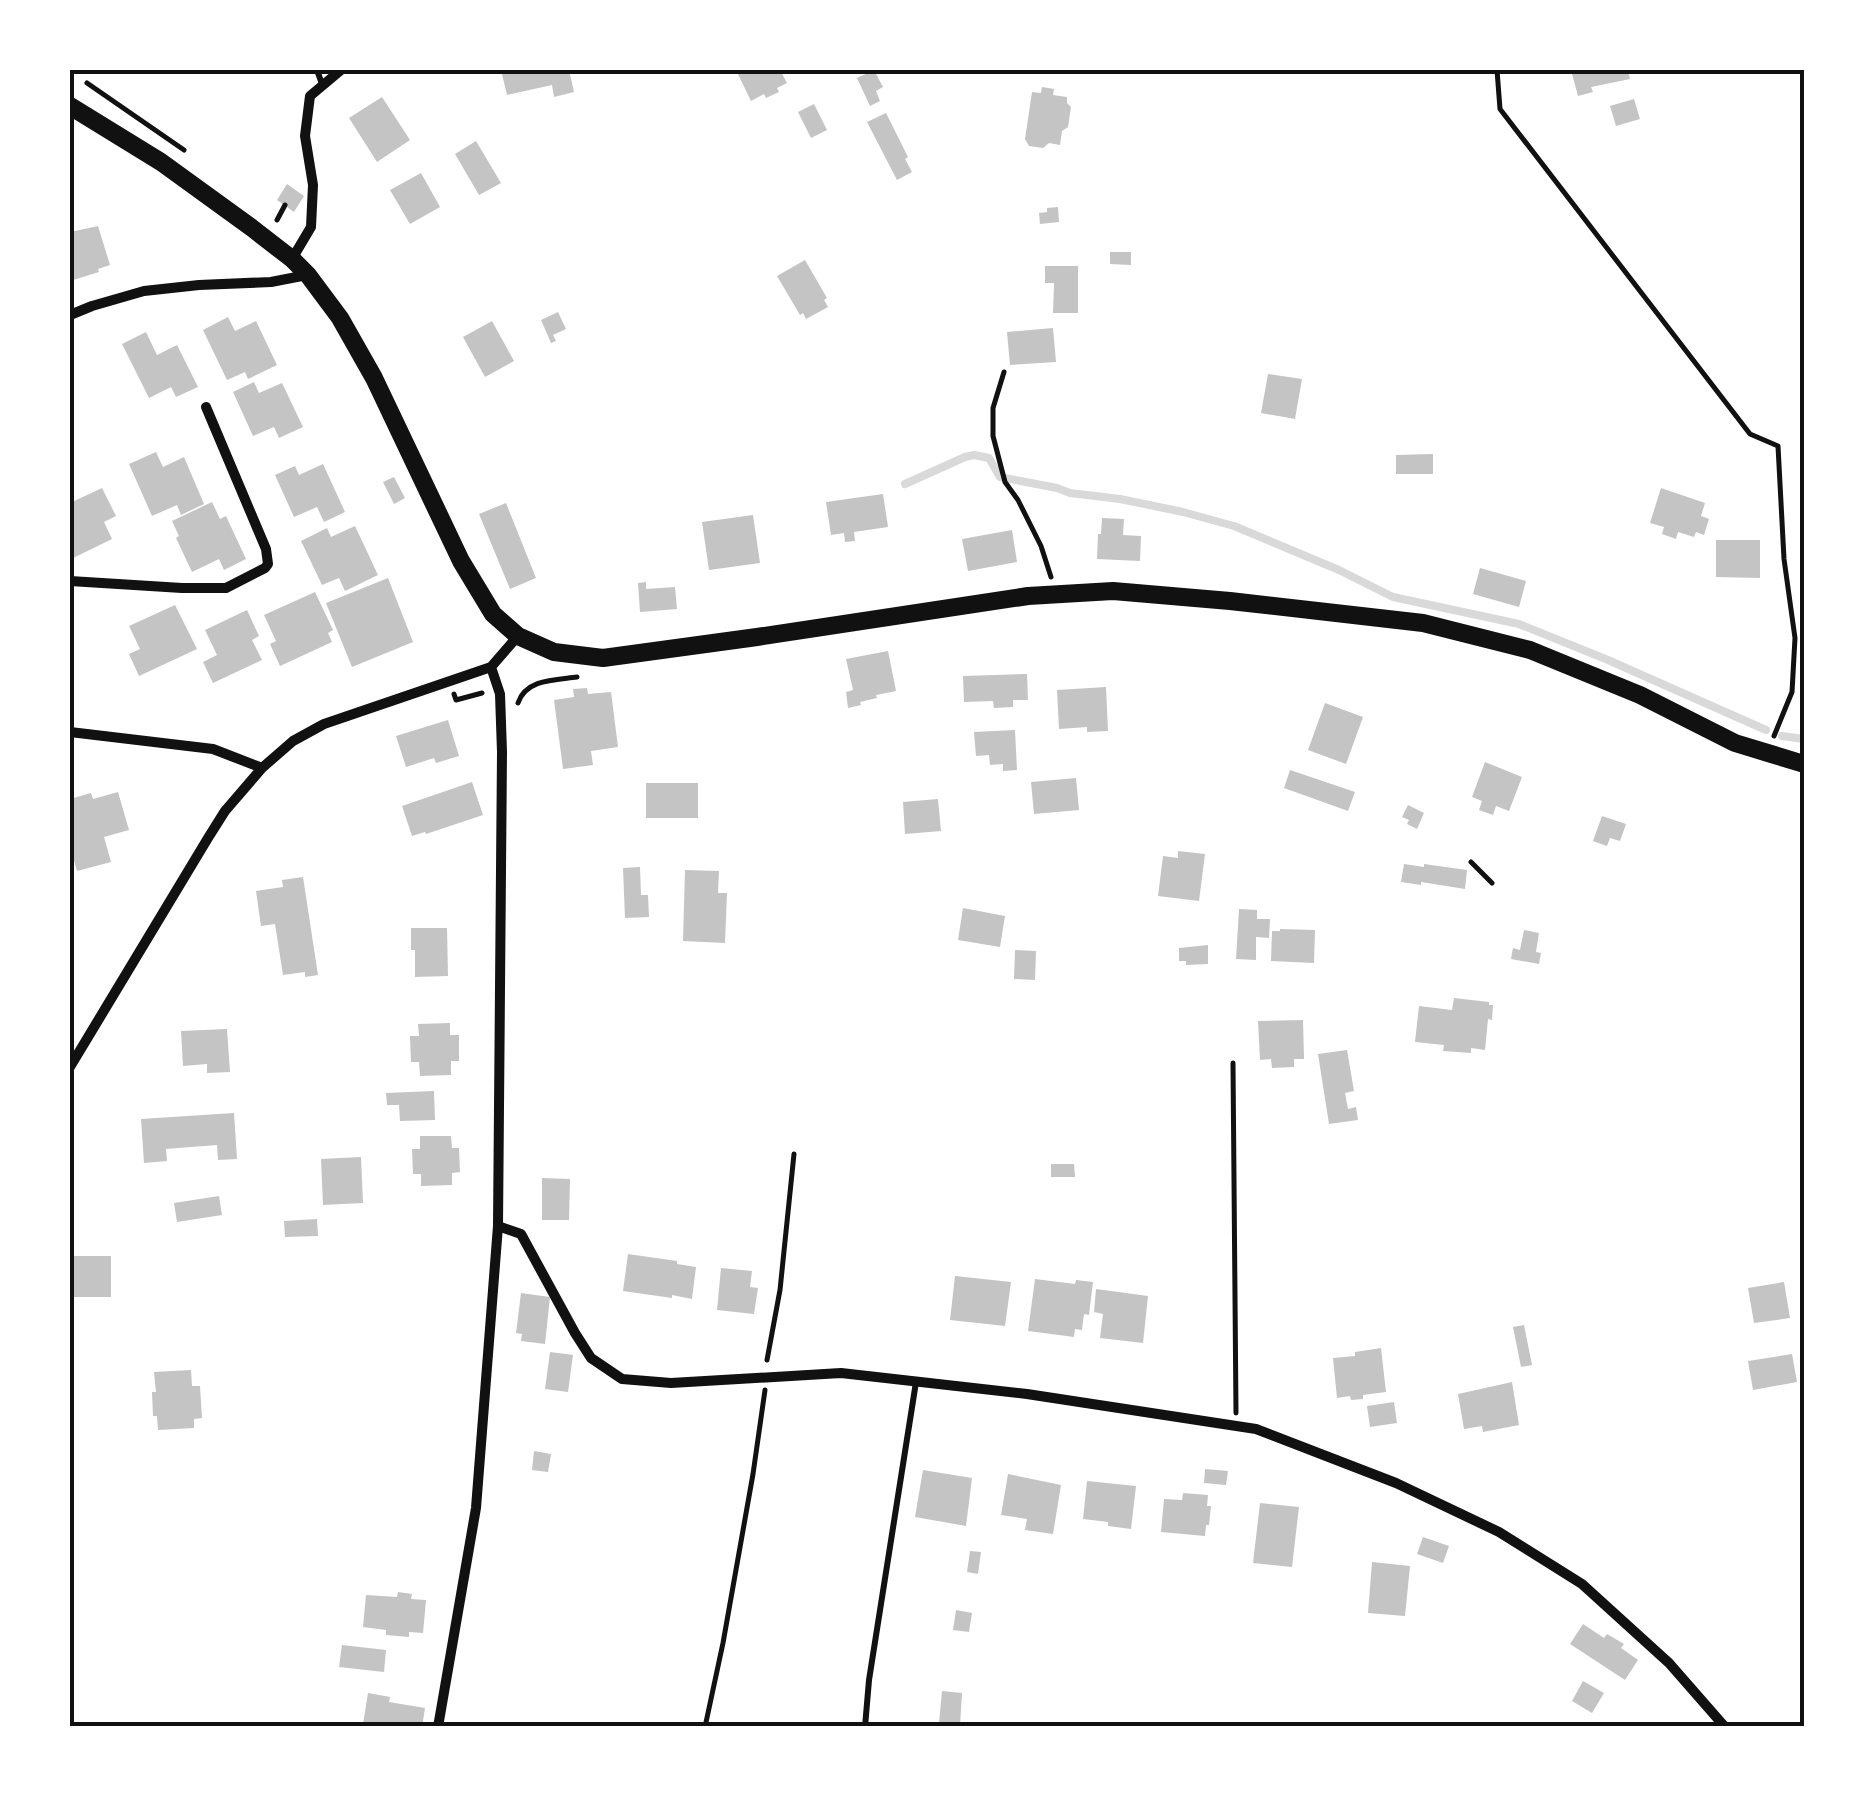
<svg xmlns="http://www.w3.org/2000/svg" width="1874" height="1797" font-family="'Asap Condensed',sans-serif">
	<rect width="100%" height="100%" fill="#fff"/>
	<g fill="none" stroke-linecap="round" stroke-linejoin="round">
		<!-- stream -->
		<path stroke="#d9d9d9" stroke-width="8" d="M905,484L965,457L974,455L989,458L1000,477L1057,488L1070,493L1120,499L1183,512L1234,526L1339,570L1393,597L1519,624L1608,660L1766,730
			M1782,736L1804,739"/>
	</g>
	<!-- building -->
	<path fill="#c4c4c4" d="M501,70H569L574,92L554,97L552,85L507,95Z
		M736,70H780L787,83L777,88L779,92L766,98L764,94L751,101Z
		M874,70L883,87L876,91L880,101L870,106L857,78Z
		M1571,70H1628L1630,79L1591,87L1593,92L1578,96Z
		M1042,87L1054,89L1053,95L1067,97V103L1071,107L1068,127L1062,131L1060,145L1049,143L1043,148L1029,146L1025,139L1032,92L1041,93Z
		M382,97L410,140L377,162L349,118Z
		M1634,99L1640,119L1616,126L1610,106Z
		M814,104L827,130L811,138L798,112Z
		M886,113L908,157L905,159L912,172L897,180L867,122Z
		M476,141L501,183L479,195L455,154Z
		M421,173L440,207L410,224L390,190Z
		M287,184L304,196L294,212L277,200Z
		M1058,207L1059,222L1040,224L1039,213L1047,212V208Z
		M98,226L110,265L98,269L99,272L70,281V232Z
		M1110,252H1131V265L1110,264Z
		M805,260L827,298L824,300L828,307L806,319L803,313L800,315L777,276Z
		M1045,266H1078V313H1053L1054,283H1045Z
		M558,312L566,329L553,335L556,341L551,343L541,320Z
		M228,317L235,331L256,321L277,365L248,379L245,372L227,380L203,330Z
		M492,321L514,361L485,377L463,337Z
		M1053,328L1056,362L1010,365L1007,332Z
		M146,332L157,355L177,345L198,387L176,397L171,387L149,398L122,344Z
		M1268,374L1302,379L1295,419L1261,413Z
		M254,382L259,393L282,383L303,427L279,438L274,427L253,436L233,392Z
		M156,452L163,467L184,457L204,504L181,515L177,505L152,516L129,464Z
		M1433,454V474H1396V455Z
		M323,464L345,512L324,522L317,507L294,517L275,475L295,466L299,475Z
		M394,477L405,498L394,504L383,482Z
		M102,488L116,516L104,522L112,539L71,559L70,540L74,538L70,531V503Z
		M1661,488L1705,503L1701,516L1709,519L1704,535L1696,532L1694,537L1678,532L1676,539L1662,534L1664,527L1650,523Z
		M883,494L888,527L854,532L855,541L845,542L844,533L831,535L826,502Z
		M212,502L220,519L226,516L246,559L224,570L219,559L192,572L176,538L179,536L172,521Z
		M506,503L536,578L510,589L479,514Z
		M753,515L760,563L709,570L702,522Z
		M1102,518L1124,519L1123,535L1141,536L1140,561L1097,559L1098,534H1101Z
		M355,526L378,575L345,591L339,578L322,585L301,541L327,528L331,537Z
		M1012,530L1017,562L968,571L962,539Z
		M1716,540H1760V578L1716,577Z
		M1480,568L1526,581L1519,607L1473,594Z
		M388,578L413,642L352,667L326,603Z
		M646,582V589L675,587L677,609L640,612L638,583Z
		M315,592L333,630L328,633L332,642L280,666L270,644L276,641L264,615Z
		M175,605L197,649L139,676L129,654L140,649L129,626Z
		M247,610L259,636L252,640L262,660L213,683L203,662L217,655L205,630Z
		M888,651L896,691L876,695L877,698L860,702L861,705L848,708L846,692L853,690L846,659Z
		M1027,674L1028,700H1013V707L994,708L993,701L964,702L963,676Z
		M1106,687L1108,731L1087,732V727L1059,729L1057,690Z
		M587,688L588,694L611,692L618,747L591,751L593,765L563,769L554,700L574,697L573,689Z
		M1325,703L1363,717L1346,764L1308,750Z
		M448,720L459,756L436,763L434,758L406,767L396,736Z
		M1015,730L1017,770L1003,771V764L990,765L989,755L976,756L974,732Z
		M1485,762L1522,777L1509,811L1496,806L1493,815L1479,810L1482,801L1472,797Z
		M1290,770L1355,792L1348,811L1284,788Z
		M1076,778L1079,810L1034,814L1031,782Z
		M472,782L483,815L426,834L425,832L412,836L402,806Z
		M646,783H698V818H646Z
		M118,792L129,830L104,837L111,862L77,871L70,846V799L91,793L93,799Z
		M938,799L941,831L905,834L903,802Z
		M1408,805L1424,813L1417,829L1407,824L1409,820L1402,817Z
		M1602,816L1626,824L1620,841L1610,838L1607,846L1593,841Z
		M1178,851L1205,854L1199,901L1158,896L1163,856L1178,858Z
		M1404,864L1424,867V864L1467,870L1465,889L1421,882V885L1401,882Z
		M640,867L641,895H648L649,917L625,918L623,868Z
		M685,870L719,871L718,893H727L725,943L683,941Z
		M303,877L318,975L305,977V972L283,975L275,924L261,926L256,891L283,887L282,880Z
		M963,908L1005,916L1000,947L958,940Z
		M1239,909L1257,910V919H1270L1269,938L1256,937V960L1236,959Z
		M411,928H447L448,976L415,977V950H411Z
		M1280,929L1315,930L1314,963L1271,961L1272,931H1280Z
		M1524,930L1539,933L1536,952L1541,953L1539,964L1511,959L1513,948L1520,950Z
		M1208,945V964L1186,965V961H1179V948Z
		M1015,950L1036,951L1035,980L1014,979Z
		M1454,998L1489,1002V1005H1493L1492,1020L1488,1019L1485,1050L1471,1048V1053L1443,1051L1444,1045L1415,1042L1419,1006L1452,1010Z
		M1303,1020L1304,1059H1294V1067L1272,1068L1271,1059L1260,1060L1258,1021Z
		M450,1023V1035H459V1061H451V1075L420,1076L419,1062H411L410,1036H419L418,1024Z
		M227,1029L230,1072L207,1073V1064L183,1066L181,1031Z
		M1347,1050L1354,1091L1345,1093L1348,1109L1356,1107L1358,1120L1329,1124L1318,1054Z
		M434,1091L435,1120L400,1121L399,1105H387L386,1093Z
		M234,1113L237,1159L218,1160L217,1145L166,1149L167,1161L144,1163L141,1119Z
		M420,1136H451L452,1148H459L460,1172L452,1173V1185L421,1186V1174H413L412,1149H420Z
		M361,1157L363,1203L323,1205L321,1159Z
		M1051,1164H1074L1075,1177H1051Z
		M542,1178L570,1179L569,1220H542Z
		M219,1196L222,1215L177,1222L174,1203Z
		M317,1219L318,1236L285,1237L284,1221Z
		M628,1254L677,1261V1264L696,1267L692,1299L672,1295V1298L623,1291Z
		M73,1256H111V1297H73Z
		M721,1268L752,1271L750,1287L758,1288L754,1314L717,1310Z
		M955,1276L1011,1282L1005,1326L950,1320Z
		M1035,1279L1075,1284L1076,1280L1093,1282L1089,1315L1084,1314L1082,1330L1075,1329L1074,1337L1028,1331Z
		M1784,1282L1790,1318L1754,1323L1748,1288Z
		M1096,1289L1148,1296L1143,1343L1100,1338L1103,1314L1094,1312Z
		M521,1293L550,1297L545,1344L521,1341L522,1334L516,1333Z
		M1524,1325L1532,1365L1521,1367L1513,1327Z
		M1381,1348L1386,1392L1363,1395V1399L1351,1400L1350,1396L1337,1398L1333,1358L1355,1356V1352Z
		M550,1352L573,1355L568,1392L545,1389Z
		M1792,1354L1797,1382L1753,1390L1748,1361Z
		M191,1370L192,1386H200L202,1418L194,1419V1428L158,1430L157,1416H153L152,1392H156L154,1372Z
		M1512,1382L1519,1425L1483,1432L1482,1426L1464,1429L1458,1394Z
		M1394,1402L1397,1423L1370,1427L1367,1406Z
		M534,1451L551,1454L548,1472L532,1470Z
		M1205,1469L1228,1471L1226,1485L1204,1483Z
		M923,1470L972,1478L966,1526L915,1517Z
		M1008,1474L1061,1485L1053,1534L1025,1530L1027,1519L1001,1515Z
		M1087,1481L1136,1486L1131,1529L1108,1526V1522L1083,1519Z
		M1183,1493L1208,1495L1207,1506H1211L1209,1525H1206L1205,1536L1161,1532L1164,1499L1182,1500Z
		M1260,1503L1299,1507L1292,1567L1253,1563Z
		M1423,1537L1449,1546L1443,1563L1417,1554Z
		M970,1551L981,1552L978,1574L967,1572Z
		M1372,1562L1410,1566L1405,1616L1368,1613Z
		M398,1592L412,1594L411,1599L426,1600L423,1633L409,1632V1637L386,1635V1630L363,1627L366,1595L397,1597Z
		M956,1610L972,1613L969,1632L953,1630Z
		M1583,1624L1604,1638L1607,1634L1624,1644L1621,1648L1638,1660L1625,1680L1570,1644Z
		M342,1645L386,1650L384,1672L339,1667Z
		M1583,1681L1604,1693L1592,1713L1572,1701Z
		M942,1691L962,1693L960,1726L939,1723Z
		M368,1693L390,1697L389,1702L425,1708L422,1727H382L363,1724Z"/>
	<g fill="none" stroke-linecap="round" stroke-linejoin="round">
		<!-- path -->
		<path stroke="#111" stroke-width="5" d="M1497,70L1500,109L1750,434L1778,446L1784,559L1795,638L1792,692L1774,736
			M87,83L184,150
			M277,220L285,205
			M1004,372L993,408V436L1005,482L1018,500L1041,546L1051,577
			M454,694L456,700L482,693
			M518,703C526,679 555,680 577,677
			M1471,862L1492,883
			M1233,1063L1236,1413
			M767,1360L780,1290L794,1154
			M705,1727L723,1643L753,1474L765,1390"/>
		<!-- service -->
		<path stroke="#111" stroke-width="6" d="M317,70L322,84
			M865,1727L869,1680L916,1382"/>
		<!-- minor -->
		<path stroke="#111" stroke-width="10" d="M292,259L311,227L313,185L305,136L310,96L341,70
			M70,315L92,306L144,291L199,285L271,282L307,275
			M70,581L182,588H226L265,568L268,564L266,549L206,407
			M70,732L213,749L262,768
			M70,1067L208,838L225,811L262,768L293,741L324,724L491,667L518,636
			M498,1226L521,1234L575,1333L591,1358L622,1379L671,1383L841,1373L1027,1394L1256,1429L1396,1483L1499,1532L1582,1584L1669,1663L1725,1727
			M438,1727L476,1508L498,1226L502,752L500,694L491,667"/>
		<!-- secondary -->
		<path stroke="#111" stroke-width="18" d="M70,106L161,162L252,228L292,259L308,275L340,318L374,378L461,561L493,614L518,636L554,652L603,658L757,637L1028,596L1113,591L1230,601L1423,623L1530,650L1640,695L1735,743L1804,764"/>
	</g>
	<!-- border -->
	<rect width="1874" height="1797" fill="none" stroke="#ffffff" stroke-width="145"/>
	<rect x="72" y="72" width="1730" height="1652" fill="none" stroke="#111" stroke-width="4"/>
</svg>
